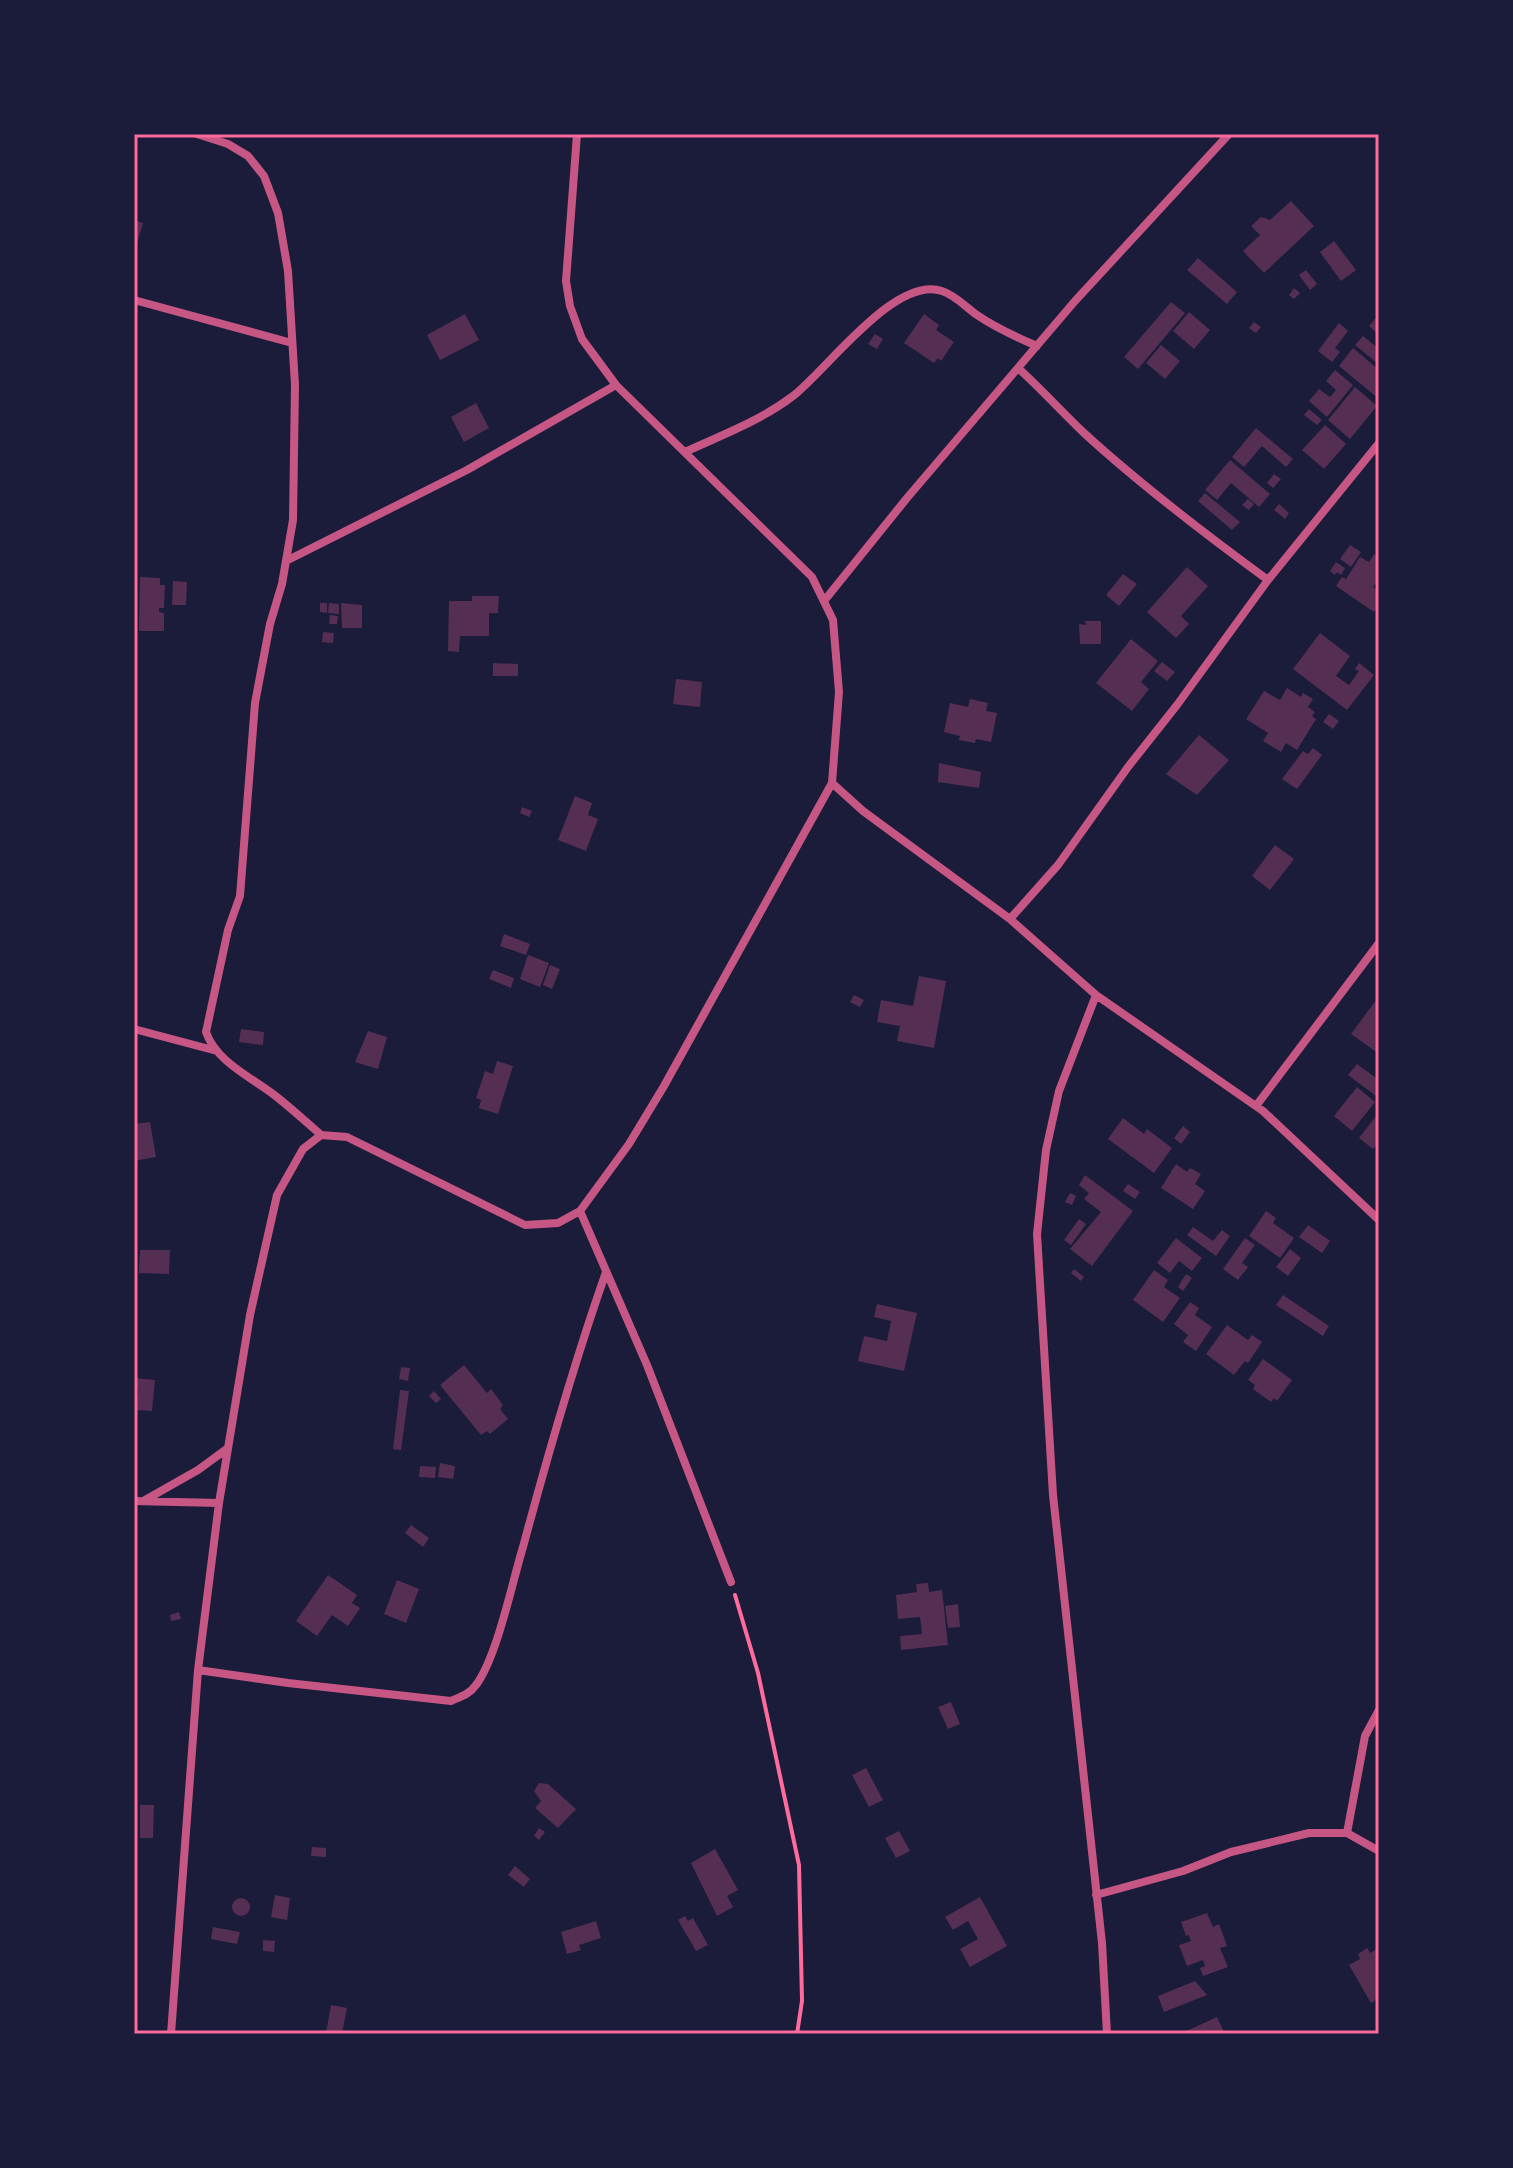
<svg xmlns="http://www.w3.org/2000/svg" width="1513" height="2168" font-family="Commissioner,sans-serif">
	<rect width="100%" height="100%" fill="#1b1b3a"/>
	<!-- building -->
	<path fill="#542f53" d="M1291,201L1314,226L1264,273L1243,251L1260,235L1251,226L1261,217L1270,220Z
		M134,220L143,223L135,250L134,249Z
		M1334,241L1356,270L1341,281L1320,252Z
		M1198,258L1237,292L1227,304L1187,270Z
		M1306,270L1317,284L1310,290L1299,275Z
		M1294,288L1300,293L1294,299L1289,295Z
		M1171,302L1185,313L1138,369L1124,357Z
		M1189,312L1210,330L1194,349L1173,331Z
		M465,314L479,340L440,360L427,335Z
		M924,314L939,325L936,330L954,342L941,361L938,358L934,363L904,343Z
		M1379,314V335L1369,326Z
		M1254,322L1261,327L1256,333L1249,328Z
		M1339,323L1348,331L1335,348L1340,352L1332,362L1318,351Z
		M875,334L883,339L877,349L868,344Z
		M1363,336L1379,349L1377,363L1355,345Z
		M1161,345L1180,361L1165,379L1146,363Z
		M1353,348L1379,370V399L1339,366Z
		M1335,370L1353,385L1327,417L1309,401L1319,389L1330,397L1336,390L1326,381Z
		M1355,387L1377,406L1350,439L1328,420Z
		M476,403L489,428L464,442L451,417Z
		M1309,409L1322,420L1317,425L1304,415Z
		M1325,425L1346,444L1324,469L1302,450Z
		M1256,428L1293,459L1286,467L1262,446L1244,467L1232,457Z
		M1230,460L1270,494L1259,507L1231,483L1217,500L1205,490Z
		M1274,474L1281,479L1273,488L1267,483Z
		M1205,493L1240,522L1232,530L1198,501Z
		M1248,499L1254,504L1249,510L1242,505Z
		M1279,504L1289,513L1285,519L1274,510Z
		M1350,545L1361,552L1351,567L1340,559Z
		M1374,554L1379,558V578L1373,587L1379,591V605L1374,612L1336,586L1342,577L1346,579L1360,557L1369,562Z
		M1336,562L1345,568L1341,575L1337,572L1335,575L1330,571Z
		M1187,567L1208,586L1181,616L1189,624L1176,638L1147,612Z
		M1123,574L1137,584L1119,606L1106,595Z
		M140,577L160,578V585H165L164,608H159V612L164,613V631H139Z
		M173,581L187,582L186,605H172Z
		M472,596H499L498,613H489V636H460L459,652L448,651L449,601H472Z
		M320,603H327V613L320,612Z
		M329,603L339,604V614L328,613Z
		M341,603L362,605V628H342Z
		M330,615L338,616L337,624H329Z
		M1085,621H1101V644H1080L1079,624L1086,625Z
		M323,632L334,633L333,643L322,642Z
		M1320,633L1350,656L1336,676L1349,685L1359,671L1355,669L1359,663L1374,675L1347,710L1293,669Z
		M1131,639L1158,661L1141,682L1149,689L1132,711L1096,683Z
		M1162,662L1175,672L1167,681L1154,671Z
		M493,663L518,664V676H493Z
		M676,679L702,682L700,707L673,704Z
		M1287,688L1301,697L1303,693L1313,699L1308,707L1315,712L1312,716L1316,719L1297,750L1286,743L1281,752L1263,741L1268,733L1246,719L1264,691L1280,700Z
		M970,699L988,703L986,711L997,713L991,742L976,739L975,743L959,740L960,736L944,732L950,703L968,707Z
		M1329,714L1339,721L1333,729L1323,722Z
		M1199,735L1229,760L1197,795L1166,774Z
		M1313,748L1322,755L1297,789L1282,779L1303,751L1308,754Z
		M939,763L981,772L979,788L938,782Z
		M575,796L592,803L588,815L598,819L586,851L558,840Z
		M522,807L532,811L529,817L520,813Z
		M1275,845L1294,859L1270,890L1252,876Z
		M504,934L530,944L526,955L500,946Z
		M528,955L549,963L540,987L520,979Z
		M550,965L560,969L552,989L543,985Z
		M493,970L514,978L511,988L489,979Z
		M919,976L946,981L934,1048L897,1041L900,1026L877,1022L881,1000L913,1006Z
		M854,995L864,1000L860,1007L850,1002Z
		M1379,996V1054L1351,1034Z
		M241,1029L264,1032L263,1045L239,1042Z
		M368,1031L387,1037L378,1069L355,1062Z
		M497,1061L513,1066L498,1114L479,1108L481,1100L476,1098L485,1071L493,1074Z
		M1357,1064L1379,1080V1091L1376,1096L1348,1075Z
		M1357,1087L1375,1102L1352,1131L1334,1116Z
		M1379,1112V1142L1373,1149L1359,1138Z
		M1123,1118L1144,1134L1147,1129L1172,1148L1154,1173L1108,1139Z
		M150,1122L156,1157L134,1161V1124Z
		M1183,1126L1190,1132L1181,1144L1174,1138Z
		M1176,1164L1187,1172L1190,1168L1201,1174L1195,1184L1205,1191L1193,1209L1161,1188Z
		M1085,1175L1133,1211L1092,1266L1070,1249L1101,1212L1084,1199L1089,1193L1079,1185Z
		M1128,1184L1140,1192L1135,1199L1123,1191Z
		M1070,1193L1076,1196L1072,1205L1065,1202Z
		M1266,1211L1276,1218L1273,1223L1294,1238L1280,1258L1249,1236Z
		M1079,1219L1086,1224L1071,1245L1064,1240Z
		M1308,1225L1330,1241L1322,1253L1299,1237Z
		M1193,1227L1213,1241L1222,1230L1230,1236L1216,1256L1187,1235Z
		M1176,1238L1202,1258L1192,1271L1179,1261L1170,1273L1157,1263Z
		M1245,1238L1255,1245L1242,1263L1248,1267L1238,1280L1223,1269Z
		M1290,1249L1301,1258L1288,1276L1276,1267Z
		M140,1250H170L169,1274L139,1273Z
		M1074,1269L1084,1277L1081,1281L1071,1273Z
		M1154,1270L1168,1280L1164,1287L1180,1298L1163,1322L1133,1300Z
		M1186,1274L1192,1278L1183,1291L1178,1287Z
		M1283,1295L1329,1326L1323,1336L1276,1305Z
		M1190,1302L1199,1308L1195,1315L1212,1327L1196,1351L1183,1342L1188,1335L1174,1324Z
		M877,1304L917,1313L904,1371L858,1361L864,1336L887,1341L891,1321L874,1317Z
		M1227,1325L1248,1340L1252,1335L1262,1342L1248,1363L1245,1361L1234,1375L1206,1354Z
		M1263,1359L1292,1380L1277,1401L1274,1398L1271,1402L1253,1389L1255,1385L1248,1380Z
		M464,1365L487,1393L491,1389L503,1405L500,1409L508,1419L490,1434L487,1431L481,1435L440,1385Z
		M401,1367L410,1368L408,1381L399,1379Z
		M134,1378L155,1380L152,1411L136,1410L138,1390H134Z
		M400,1390L409,1391L401,1450L393,1449Z
		M434,1391L441,1399L436,1403L429,1396Z
		M440,1463L455,1466L453,1479L438,1477Z
		M420,1466L436,1467L435,1478L419,1477Z
		M411,1525L429,1538L423,1547L405,1533Z
		M328,1575L357,1595L352,1603L360,1608L348,1626L332,1615L317,1636L296,1621Z
		M397,1580L419,1589L406,1623L384,1614Z
		M928,1583L929,1592L942,1590L948,1645L901,1650L900,1636L922,1634L920,1617L898,1619L896,1595L917,1592L916,1584Z
		M958,1604L960,1627L948,1628L945,1606Z
		M179,1612L181,1619L171,1621L170,1615Z
		M951,1702L960,1724L948,1729L938,1707Z
		M866,1768L883,1800L869,1807L852,1775Z
		M539,1783L548,1784L576,1809L558,1828L535,1808L541,1801L534,1791Z
		M140,1805H154L153,1838H140Z
		M539,1828L545,1832L539,1840L534,1836Z
		M899,1831L910,1851L896,1858L885,1838Z
		M312,1847L326,1848V1857L311,1856Z
		M715,1849L738,1890L727,1896L733,1907L717,1916L691,1863Z
		M515,1866L530,1879L524,1887L508,1875Z
		M275,1895L290,1898L287,1920L271,1917Z
		M980,1897L1007,1946L970,1967L960,1949L978,1939L968,1921L953,1930L945,1917Z
		M232 1907a9 9 0 1 1 18 0a9 9 0 1 1-18 0Z
		M1207,1913L1213,1927L1219,1924L1227,1946L1220,1948L1228,1967L1203,1976L1200,1968L1205,1966L1203,1960L1187,1966L1179,1945L1191,1941L1189,1935L1186,1936L1181,1922Z
		M685,1916L688,1921L693,1918L708,1945L696,1951L678,1920Z
		M596,1921L601,1938L579,1945L581,1950L567,1954L561,1932Z
		M213,1927L240,1932L237,1944L211,1939Z
		M263,1940L275,1941L274,1952L263,1951Z
		M1367,1948L1370,1953L1379,1948V1962L1376,1964L1379,1969V1998L1371,2003L1349,1965L1360,1959L1358,1954Z
		M1195,1981L1207,1995L1164,2012L1158,1996Z
		M331,2005L347,2008L342,2034L326,2033Z
		M1217,2017L1224,2032L1180,2034Z"/>
	<g fill="none" stroke-linecap="round" stroke-linejoin="round">
		<!-- path -->
		<path stroke="#ff6b9d" stroke-width="4" d="M735,1595L758,1673L799,1865L802,2001L797,2034"/>
		<!-- minor -->
		<path stroke="#c65784" stroke-width="8" d="M197,134L228,144L248,156L264,176L278,213L288,271L295,385L293,520L282,584L270,624L255,703L240,896L228,930L206,1032C216,1061 249,1076 273,1094C290,1107 305,1121 321,1135
			M134,300L292,343
			M1018,368C1041,389 1062,412 1084,433C1142,486 1205,534 1268,580
			M685,452C722,435 760,421 793,396C827,370 895,275 942,291C955,295 967,308 977,315C996,328 1016,337 1037,346
			M286,561L467,470L616,385
			M824,601L907,498L1075,301L1229,134
			M832,783L863,811L1010,919L1096,995L1263,1111L1379,1220
			M1010,919L1058,865L1128,767L1177,705L1268,580L1379,443
			M1096,995L1059,1091L1046,1150L1037,1234L1053,1495L1102,1943L1107,2034
			M134,1029L217,1051
			M1256,1106L1379,943
			M580,1211L647,1365L731,1582
			M145,1500L198,1470L228,1448
			M134,1501L219,1503
			M198,1670L288,1683L451,1701C460,1697 470,1694 476,1685C497,1657 512,1583 523,1547C548,1454 574,1363 606,1272
			M1347,1833L1365,1736L1379,1710
			M1096,1895L1183,1871L1231,1852L1309,1833H1347L1379,1851
			M171,2034L198,1670L219,1503L250,1315L277,1195L303,1149L321,1135L347,1137L525,1225L558,1223L580,1211L629,1144L664,1086L832,783L839,692L833,620L812,577L616,385L582,339L570,306L566,281L577,134"/>
	</g>
	<!-- border -->
	<rect width="1513" height="2168" fill="none" stroke="#1b1b3a" stroke-width="272"/>
	<rect x="136" y="136" width="1241" height="1896" fill="none" stroke="#ff6b9d" stroke-width="3"/>
</svg>
